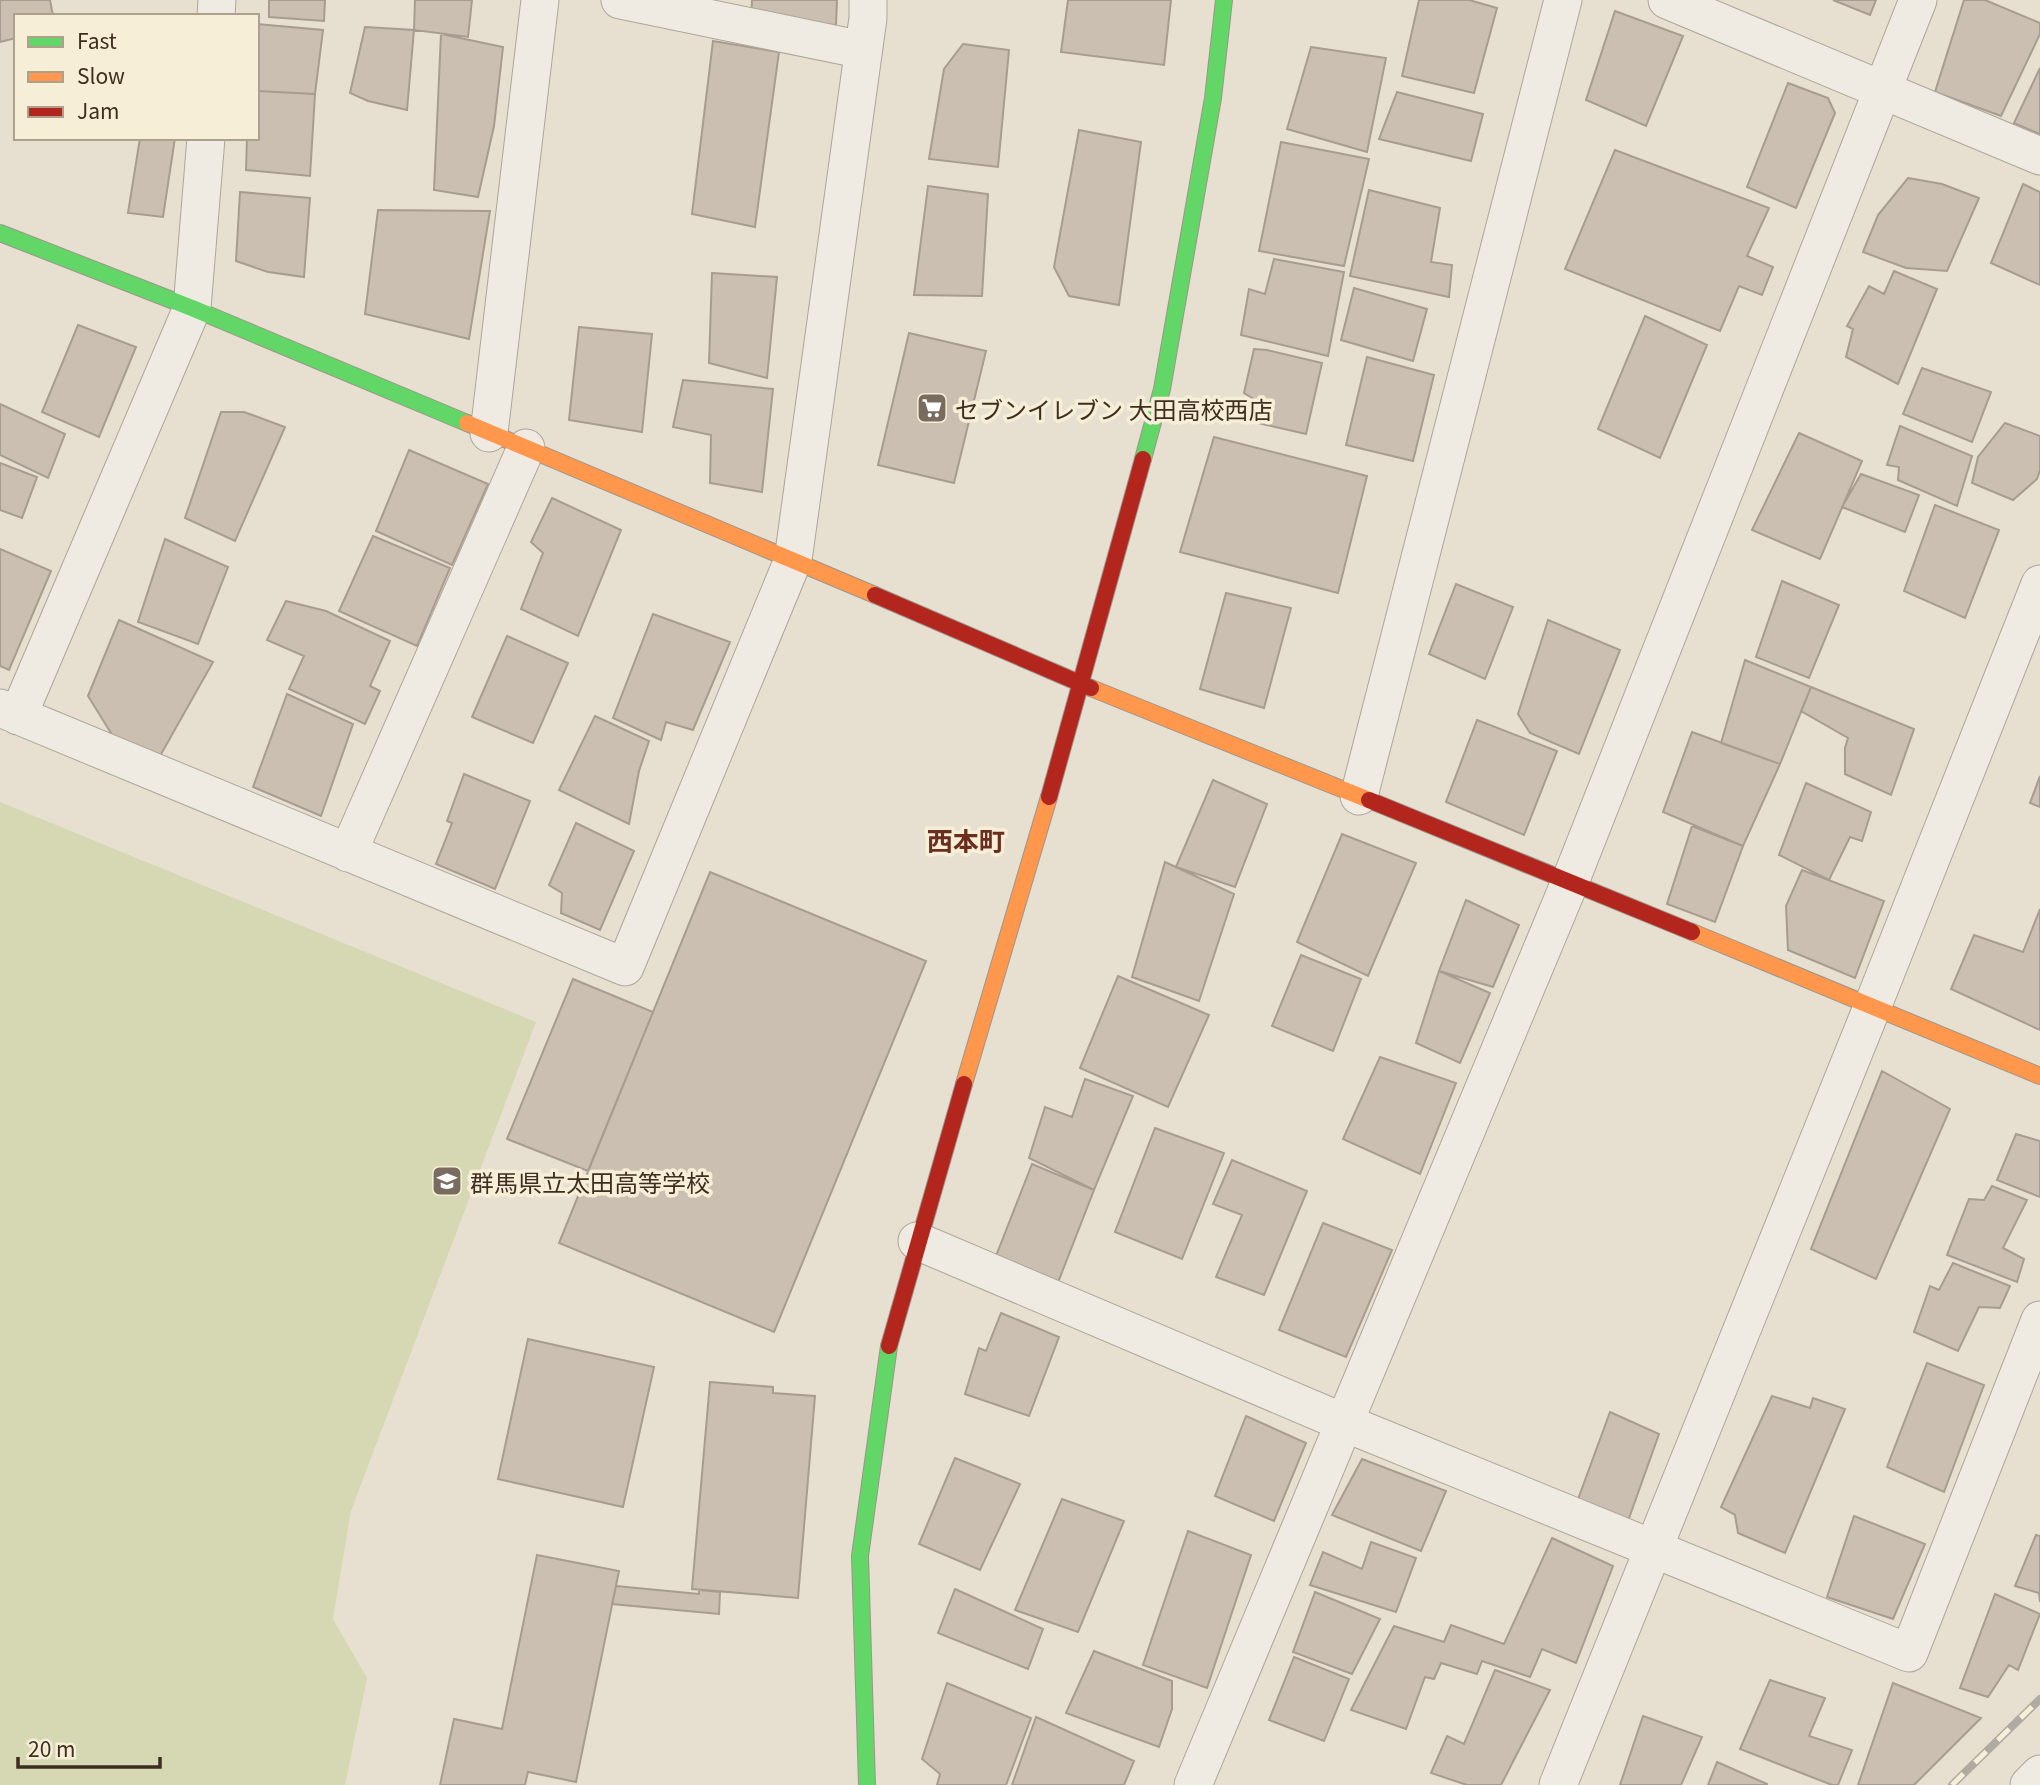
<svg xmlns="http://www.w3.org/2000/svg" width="2040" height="1785" font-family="Georgia,'Noto Sans JP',serif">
	<rect width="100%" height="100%" fill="#e7e0d1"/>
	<!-- green -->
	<path fill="#d6d7b3" d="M0,802L536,1022L351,1511L333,1619L367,1678L345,1785H0Z"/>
	<!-- building -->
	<path fill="#cbbfb2" stroke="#a89c90" stroke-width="2" d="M0,0H50L53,16H16V38L0,42Z
		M269,0H325L324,21L269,17Z
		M415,0H472L468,37L414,30Z
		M752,0H837L836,25L751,19Z
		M1068,0H1171L1164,65L1061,52Z
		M1419,0H1469L1497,8L1474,93L1402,76Z
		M1833,0H1876L1870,15Z
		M1964,0H1985L2040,23V34L2001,116L1935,92Z
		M1615,11L1683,36L1646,126L1586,100Z
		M257,24L323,30L315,94L257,91Z
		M365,27L414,30L407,110L368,101L350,93Z
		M441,34L503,47L494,126L478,197L434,190Z
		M713,41L779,52L755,227L692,214Z
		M963,44L1009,50L998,167L929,159L944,69Z
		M1311,47L1386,58L1367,152L1287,129Z
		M2040,68V134L2014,123Z
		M1788,83L1828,98L1835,113L1796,208L1747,187Z
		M257,91L315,94L310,176L246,170L247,138H257Z
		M1397,92L1483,114L1471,161L1379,139Z
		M1079,130L1141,142L1119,305L1069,296L1054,267Z
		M140,138H175L163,217L128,213Z
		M1281,142L1369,159L1344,266L1259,251Z
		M1615,150L1769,208L1747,256L1773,267L1762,295L1739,286L1720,331L1565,269Z
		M1908,178L1942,184L1979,198L1947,271L1906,268L1863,252L1878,215Z
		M2023,184L2040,192V285L1991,263Z
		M928,186L988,194L982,296L914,295Z
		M1369,190L1440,208L1431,262L1452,265L1449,297L1350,276Z
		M240,192L310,198L304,277L268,272L236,261Z
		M378,210L490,211L469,339L365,314Z
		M1274,259L1344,272L1328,356L1241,335L1249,289L1265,294Z
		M1894,271L1937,289L1898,384L1846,357L1853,329L1847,326L1869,286L1884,294Z
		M712,273L777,277L767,378L709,363Z
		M1354,288L1427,309L1413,361L1341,340Z
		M1645,316L1707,345L1660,458L1598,429Z
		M78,325L136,347L99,437L42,412Z
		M579,327L652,334L642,432L569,420Z
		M909,333L986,351L954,483L878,465Z
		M1254,349L1267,350L1322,363L1306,434L1249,421L1252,398L1244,393Z
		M1367,357L1434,375L1413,461L1346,445Z
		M1922,368L1991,392L1972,442L1903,414Z
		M683,380L773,389L762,492L710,483L711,435L673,427Z
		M0,404L65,434L48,478L0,455Z
		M221,412H244L285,427L235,541L185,518Z
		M2005,423L2040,436V470L2037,479L2013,500L1972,483L1978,457Z
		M1900,426L1972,456L1957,506L1898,480L1899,467L1887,465Z
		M1799,433L1862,461L1820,559L1752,530Z
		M1214,437L1367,476L1338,593L1180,552Z
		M409,450L488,484L452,565L376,531Z
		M0,463L37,477L22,518L0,510Z
		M1861,474L1919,495L1905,532L1842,507Z
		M552,498L621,530L578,636L521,609L543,553L531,542Z
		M1935,505L1999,530L1965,618L1904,591Z
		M373,536L450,568L417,646L339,611Z
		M165,539L228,567L198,644L138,622Z
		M0,549L51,571L9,670L0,666Z
		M1782,581L1839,605L1809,678L1756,657Z
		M1456,584L1513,607L1485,679L1429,654Z
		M1226,593L1291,608L1264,708L1200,689Z
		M286,601L326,611L390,641L370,686L380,691L365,724L289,689L304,656L267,640Z
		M653,614L730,642L693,730L666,722L661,740L613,718Z
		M119,620L213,662L160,756L114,738L88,696Z
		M1548,620L1620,650L1579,754L1530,733L1518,714Z
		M507,636L568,663L533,743L472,717Z
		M1745,660L1811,687L1780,764L1721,743Z
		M1811,687L1914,729L1891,795L1845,774V748L1848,738L1801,711Z
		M287,694L353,724L321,816L253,787Z
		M595,716L649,741L639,771L629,824L559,790Z
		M1477,720L1557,751L1524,835L1446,802Z
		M1692,732L1780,764L1743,846L1663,812Z
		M464,774L530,801L495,889L436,864L452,823L447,821Z
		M2040,776V807L2030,803Z
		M1213,780L1267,804L1235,887L1176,867Z
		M1806,783L1871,812L1862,841L1850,837L1829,880L1779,855Z
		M576,823L634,851L600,930L561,913L562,893L549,885Z
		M1692,826L1743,846L1715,922L1667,904Z
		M1342,834L1416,863L1368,976L1297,942Z
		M1165,862L1234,894L1199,1001L1132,977Z
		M1802,870L1884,901L1855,978L1788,950L1786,906Z
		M710,872L926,961L774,1332L559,1243Z
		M1466,900L1519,925L1493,987L1439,971Z
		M2040,909V1030L1951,989L1974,935L2023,952Z
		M1301,955L1361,979L1333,1051L1272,1026Z
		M1439,971L1490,993L1460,1063L1416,1043Z
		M1118,976L1209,1015L1168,1107L1080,1068Z
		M573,979L653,1012L588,1171L507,1139Z
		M1380,1057L1456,1083L1420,1174L1343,1139Z
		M1882,1071L1950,1109L1876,1279L1811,1249Z
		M1085,1079L1133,1096L1094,1190L1029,1158L1045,1107L1072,1117Z
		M1155,1128L1224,1153L1182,1259L1115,1232Z
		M2016,1134L2040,1141V1197L1997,1180Z
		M1232,1160L1307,1191L1264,1295L1216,1277L1242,1215L1213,1204Z
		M1032,1164L1094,1190L1057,1285L996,1256Z
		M1992,1186L2027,1200L2003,1248L2024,1259L2017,1282L1947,1255L1969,1199L1984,1200Z
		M1323,1223L1392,1250L1346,1357L1279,1330Z
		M1953,1263L2010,1286L2000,1308L1979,1307L1958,1351L1914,1332L1930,1286L1939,1290Z
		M1001,1313L1059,1337L1029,1416L965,1394L979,1348L986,1351Z
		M528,1339L654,1367L623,1507L498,1479Z
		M1927,1363L1984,1385L1944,1492L1887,1467Z
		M710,1382L773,1387V1393L815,1396L798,1598L692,1589Z
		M1772,1396L1810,1408L1813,1398L1845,1409L1785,1553L1738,1533L1735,1515L1721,1507Z
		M1610,1412L1659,1434L1628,1521L1577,1502Z
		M1246,1416L1306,1443L1274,1521L1215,1496Z
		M955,1458L1020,1484L980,1570L919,1544Z
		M1362,1459L1446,1491L1421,1551L1332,1515Z
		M1062,1499L1124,1521L1078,1632L1015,1610Z
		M1854,1516L1925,1544L1893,1619L1827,1597Z
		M1188,1531L1251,1555L1207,1688L1143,1665Z
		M2036,1535L2040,1536V1602L2039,1593L2015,1586Z
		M1552,1538L1613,1566L1576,1663L1542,1649L1530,1677L1482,1661L1477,1674L1441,1663L1434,1679L1425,1677L1406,1729L1351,1710L1394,1626L1444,1642L1451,1625L1504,1644Z
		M1371,1542L1416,1558L1396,1612L1310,1585L1323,1552L1362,1569Z
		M537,1555L619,1571L576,1782L528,1772L525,1785H440L454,1719L502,1729Z
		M616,1586L699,1594V1590L720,1592L719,1614L612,1604Z
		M955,1589L1043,1629L1028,1669L938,1633Z
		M1315,1592L1380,1619L1352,1674L1293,1652Z
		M1995,1594L2040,1614L2018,1670L2009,1665L1988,1697L1960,1688Z
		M1094,1651L1172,1681V1709L1159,1747L1066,1713Z
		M1294,1657L1349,1679L1324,1741L1269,1720Z
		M1495,1670L1550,1690L1501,1785H1467L1431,1773L1447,1736L1464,1744Z
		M1770,1680L1825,1698L1809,1736L1852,1750L1838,1785H1832L1740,1749Z
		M947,1683L1031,1718L1006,1785H937L940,1774L922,1759Z
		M1893,1683L1981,1718L1914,1785H1858Z
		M1643,1716L1702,1737L1681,1785H1620Z
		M1036,1717L1134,1761L1124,1785H1012Z
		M1717,1762L1767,1784V1785H1708Z"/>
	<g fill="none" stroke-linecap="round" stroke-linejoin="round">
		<!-- street casing -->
		<g stroke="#ada599" stroke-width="39">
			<path id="street" d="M620,0L863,50
				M1667,0L2040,156
				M216,16L217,0
				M489,433L540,0
				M0,708L625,967L793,560L868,18V0
				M18,716L192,308L206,138
				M1359,796L1563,0
				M348,853L526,448
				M917,1241L1345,1423L1909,1653L2040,1320
				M1193,1785L1570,882L1918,0
				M1558,1785L1873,1005L2040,584
				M2029,1785L2040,1774"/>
		</g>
		<!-- fast casing -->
		<g stroke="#9c958a" stroke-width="18">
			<path id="fast" d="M0,233L192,308L467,423
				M1143,459L1162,389L1213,98L1224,0
				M867,1785L860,1556L889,1346"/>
		</g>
		<!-- slow casing -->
		<g stroke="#9c958a" stroke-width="18">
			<path id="slow" d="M467,423L875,595
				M1091,688L1369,800
				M1692,932L2040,1076
				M964,1084L1049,797"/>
		</g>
		<!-- jam casing -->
		<g stroke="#9c958a" stroke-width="18">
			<path id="jam" d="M875,595L1091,688
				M1049,797L1143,459
				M1369,800L1692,932
				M889,1346L964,1084"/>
		</g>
		<!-- street -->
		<use href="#street" stroke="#efebe3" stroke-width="37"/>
		<!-- fast -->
		<use href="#fast" stroke="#63d668" stroke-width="16"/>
		<!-- slow -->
		<use href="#slow" stroke="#ff974d" stroke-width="16"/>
		<!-- jam -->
		<use href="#jam" stroke="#b3261e" stroke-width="16"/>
		<!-- rail casing -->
		<g stroke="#afaaa2" stroke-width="8">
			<path id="rail" d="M1952,1785L2040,1699"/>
		</g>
		<!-- rail -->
		<use href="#rail" stroke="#f7eed8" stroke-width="5" stroke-dasharray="16" stroke-linecap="butt"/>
	</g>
	<!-- icons -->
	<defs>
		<g id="supermarket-square" transform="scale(1.575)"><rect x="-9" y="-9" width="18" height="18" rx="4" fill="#786c5e" stroke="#f7eed8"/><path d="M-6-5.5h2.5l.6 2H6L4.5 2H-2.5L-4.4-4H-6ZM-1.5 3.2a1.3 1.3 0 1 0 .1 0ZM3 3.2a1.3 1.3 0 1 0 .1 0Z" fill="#fff"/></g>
		<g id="school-square" transform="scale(1.575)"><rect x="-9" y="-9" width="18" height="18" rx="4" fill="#786c5e" stroke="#f7eed8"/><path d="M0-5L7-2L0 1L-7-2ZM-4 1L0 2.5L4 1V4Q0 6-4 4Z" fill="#fff"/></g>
	</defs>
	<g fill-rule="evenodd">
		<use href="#supermarket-square" x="932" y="408"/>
		<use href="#school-square" x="447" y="1181"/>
	</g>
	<g text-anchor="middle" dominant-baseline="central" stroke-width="7" stroke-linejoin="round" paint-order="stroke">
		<!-- poi labels -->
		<g font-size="24" fill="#3d2e20" stroke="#f7eed8" text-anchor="start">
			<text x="955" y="408">セブンイレブン 大田高校西店</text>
			<text x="470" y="1181">群馬県立太田高等学校</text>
		</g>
		<!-- neighbourhood labels -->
		<g font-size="26" font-weight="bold" fill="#6b2e1e" stroke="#f7eed8">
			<text x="966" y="839">西本町</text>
		</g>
	</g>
	<!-- legend -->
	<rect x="14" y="14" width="245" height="126" fill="#f7eed8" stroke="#ada18e" stroke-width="2"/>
	<rect x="28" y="37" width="35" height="10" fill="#63d668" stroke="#ada18e" stroke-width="2"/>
	<text x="77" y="49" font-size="21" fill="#3d2e20">Fast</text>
	<rect x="28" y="72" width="35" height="10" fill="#ff974d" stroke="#ada18e" stroke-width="2"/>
	<text x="77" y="84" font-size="21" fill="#3d2e20">Slow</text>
	<rect x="28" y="107" width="35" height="10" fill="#b3261e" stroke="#ada18e" stroke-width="2"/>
	<text x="77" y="119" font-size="21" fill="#3d2e20">Jam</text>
	<!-- scale -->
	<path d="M18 1757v10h142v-10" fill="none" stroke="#3d2e20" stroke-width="3.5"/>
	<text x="28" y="1757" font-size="21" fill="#3d2e20" stroke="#f7eed8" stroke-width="5" paint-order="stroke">20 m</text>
</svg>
